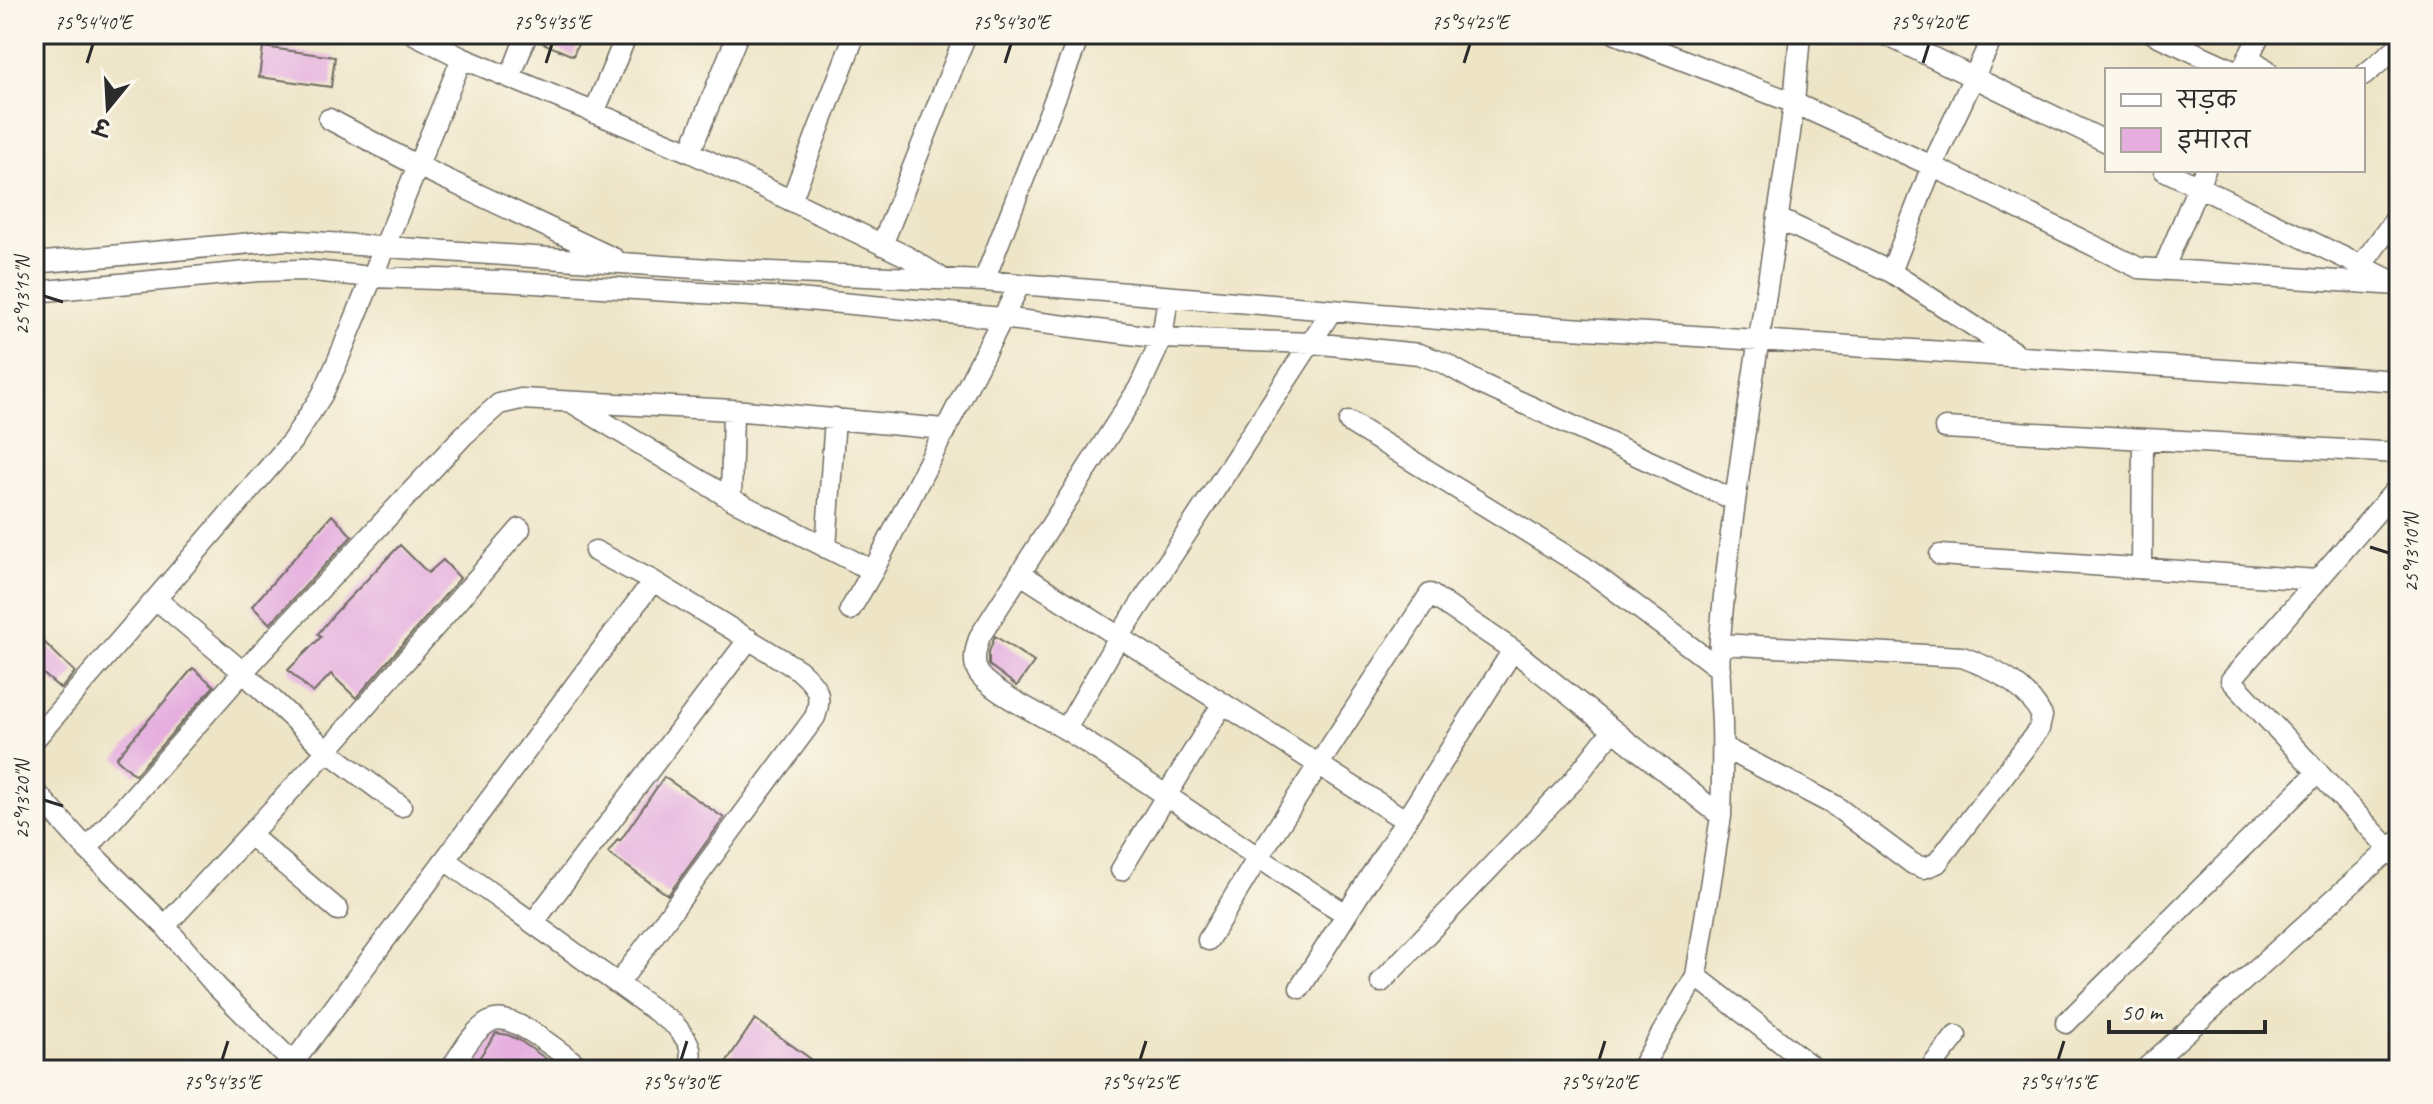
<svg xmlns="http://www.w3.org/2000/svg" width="2433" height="1104" font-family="Caveat,'Playpen Sans Deva',sans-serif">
	<rect width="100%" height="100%" fill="#fbf7ec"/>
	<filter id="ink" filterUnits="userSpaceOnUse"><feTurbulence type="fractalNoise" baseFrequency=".0125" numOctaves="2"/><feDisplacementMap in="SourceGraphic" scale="16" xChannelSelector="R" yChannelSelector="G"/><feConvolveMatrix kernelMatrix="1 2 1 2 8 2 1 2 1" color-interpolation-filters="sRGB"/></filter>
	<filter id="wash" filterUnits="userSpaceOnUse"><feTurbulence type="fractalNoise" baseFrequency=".006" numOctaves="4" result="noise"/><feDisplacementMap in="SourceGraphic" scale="32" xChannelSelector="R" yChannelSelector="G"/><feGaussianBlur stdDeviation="1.8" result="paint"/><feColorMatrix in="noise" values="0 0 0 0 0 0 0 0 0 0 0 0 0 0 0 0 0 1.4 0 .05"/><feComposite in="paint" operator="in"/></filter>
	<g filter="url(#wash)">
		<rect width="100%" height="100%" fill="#eee5c7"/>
		<g id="blocks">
			<!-- building -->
			<path fill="#e5aedf" d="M540,34H582L573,56L538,41Z
				M263,47L335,57L331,87L259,77Z
				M332,515L352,536L270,624L252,606Z
				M400,545L428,573L443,560L460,578L356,698L331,674L313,693L288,670L321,637L318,634L334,614Z
				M995,636L1034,662L1017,686L989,665V652Z
				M42,640L75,672L61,689L34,666V649Z
				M193,668L214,686L135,775L116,758Z
				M664,777L724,818L668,895L608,853L618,839L620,841Z
				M755,1019L811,1059L804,1070H721Z
				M496,1033L508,1035L519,1040L562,1070H471Z"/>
		</g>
	</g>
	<g filter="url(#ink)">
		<use href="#blocks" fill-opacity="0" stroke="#6f6c62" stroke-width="2"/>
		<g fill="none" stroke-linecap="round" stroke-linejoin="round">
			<!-- street casing -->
			<g stroke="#6f6c62" stroke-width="23">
				<path id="street" d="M414,34L462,58L690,152L908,257L940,277
					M1616,34L1794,103L1800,34
					M1884,34L2107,142
					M2154,34L2233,70
					M2248,57L2267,70
					M2242,70L2260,34
					M2363,76L2399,46
					M510,78L527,34
					M594,113L627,34
					M329,119L416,165L615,259
					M690,152L738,34
					M2164,170L2392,281
					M791,201L855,34
					M1779,219L1891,272L2015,353
					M882,245L966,34
					M34,263L285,240L724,270L984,281L1475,322L2399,381
					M2361,266L2399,214
					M2163,270L2205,170
					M1891,272L1932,166L1994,34
					M984,281L1080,34
					M34,292L258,271L303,270L372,277L501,281L787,298L1002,318L1162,338L1312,343L1399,352L1419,354L1444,363L1479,383L1734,500
					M1168,297L1162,338L1139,388L980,636C976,647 972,661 978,672C990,692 1048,718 1070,732C1163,791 1252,856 1346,914
					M571,402L731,499L873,571
					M1349,422L1583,566L1720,669
					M1945,428L2399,453
					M2399,486L2231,680L2399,859
					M731,499L733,410
					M826,548L835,418
					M595,551L653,581L799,670C817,686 823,694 815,717L618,984
					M1940,555L2317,580
					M2142,569L2143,439
					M1021,574L1405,820
					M157,600L243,672L327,751L401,806
					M850,610L873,571L1019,286
					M1720,644L1962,657C1993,668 2027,686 2042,716L2039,729L1937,863L1924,868L1913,864L1834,805L1723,747
					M1066,729L1119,637L1332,310
					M34,740L292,441L322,395L336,365L462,58
					M34,790L87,849L165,926L216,986L300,1070
					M1721,816L1696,976L1816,1070
					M250,835L338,910
					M87,849L243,672L464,435L499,404L521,399L733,410L944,429
					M445,860L675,1025C688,1040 695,1049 688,1070
					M1121,870L1223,703
					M533,923L749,639
					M165,926L327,751L520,529
					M1208,940L1257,859L1430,594L1513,650L1721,816C1722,785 1723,755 1722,724C1721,697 1718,667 1720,639C1735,459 1771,282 1794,103L1932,166L2139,268L2399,285
					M1381,982L1573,781L1612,731
					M1300,988L1513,650
					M2066,1023L2318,772
					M293,1063L653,581
					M450,1070C461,1054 473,1030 491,1021C513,1010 565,1057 584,1070
					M1640,1070L1696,976
					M1929,1070L1956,1036
					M2144,1070L2399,841"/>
			</g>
			<!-- street -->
			<use href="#street" stroke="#fff" stroke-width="20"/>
		</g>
	</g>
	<!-- ticks -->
	<path fill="none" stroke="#2b2b2b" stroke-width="3" d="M87,63L93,44M546,63L552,44M1005,63L1011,44M1464,63L1470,44M1923,63L1929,44M44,296L63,302M2370,547L2389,553M44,800L63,806M222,1060L228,1041M681,1060L687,1041M1140,1060L1146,1041M1599,1060L1605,1041M2058,1060L2064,1041"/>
	<!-- margin -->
	<rect width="2433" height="1104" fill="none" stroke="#fbf7ec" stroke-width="88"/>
	<!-- legend -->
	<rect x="2105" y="68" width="260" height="104" fill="#fbf7ec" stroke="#a8a59f" stroke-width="2"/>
	<rect x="2121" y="94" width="40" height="12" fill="#ffffff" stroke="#a8a59f" stroke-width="2"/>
	<text x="2177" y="108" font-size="24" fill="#2b2b2b">सड़क</text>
	<rect x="2121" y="128" width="40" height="24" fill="#e5aedf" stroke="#a8a59f" stroke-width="2"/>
	<text x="2177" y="148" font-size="24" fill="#2b2b2b">इमारत</text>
	<!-- north arrow -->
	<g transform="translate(108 108) rotate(198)" stroke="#fbf7ec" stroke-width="6" paint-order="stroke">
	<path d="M0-6L14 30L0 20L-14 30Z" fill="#2b2b2b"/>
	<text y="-12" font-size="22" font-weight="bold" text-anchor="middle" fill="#2b2b2b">उ</text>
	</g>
	<!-- scale -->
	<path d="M2109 1020v12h156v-12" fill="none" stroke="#2b2b2b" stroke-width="4"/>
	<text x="2121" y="1020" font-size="24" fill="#2b2b2b" stroke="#fbf7ec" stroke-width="6" paint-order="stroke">50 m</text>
	<rect x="44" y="44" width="2345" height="1016" fill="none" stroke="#2b2b2b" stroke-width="3"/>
	<g font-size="20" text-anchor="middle" fill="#2b2b2b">
		<text x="93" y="29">75°54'40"E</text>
		<text x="552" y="29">75°54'35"E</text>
		<text x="1011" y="29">75°54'30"E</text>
		<text x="1470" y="29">75°54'25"E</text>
		<text x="1929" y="29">75°54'20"E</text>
		<text transform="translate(22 296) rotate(-90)" y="7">25°13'15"N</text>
		<text transform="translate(2411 553) rotate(-90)" y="7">25°13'10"N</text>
		<text transform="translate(22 800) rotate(-90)" y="7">25°13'20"N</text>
		<text x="222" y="1089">75°54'35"E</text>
		<text x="681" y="1089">75°54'30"E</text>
		<text x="1140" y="1089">75°54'25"E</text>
		<text x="1599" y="1089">75°54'20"E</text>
		<text x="2058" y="1089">75°54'15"E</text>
	</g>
</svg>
